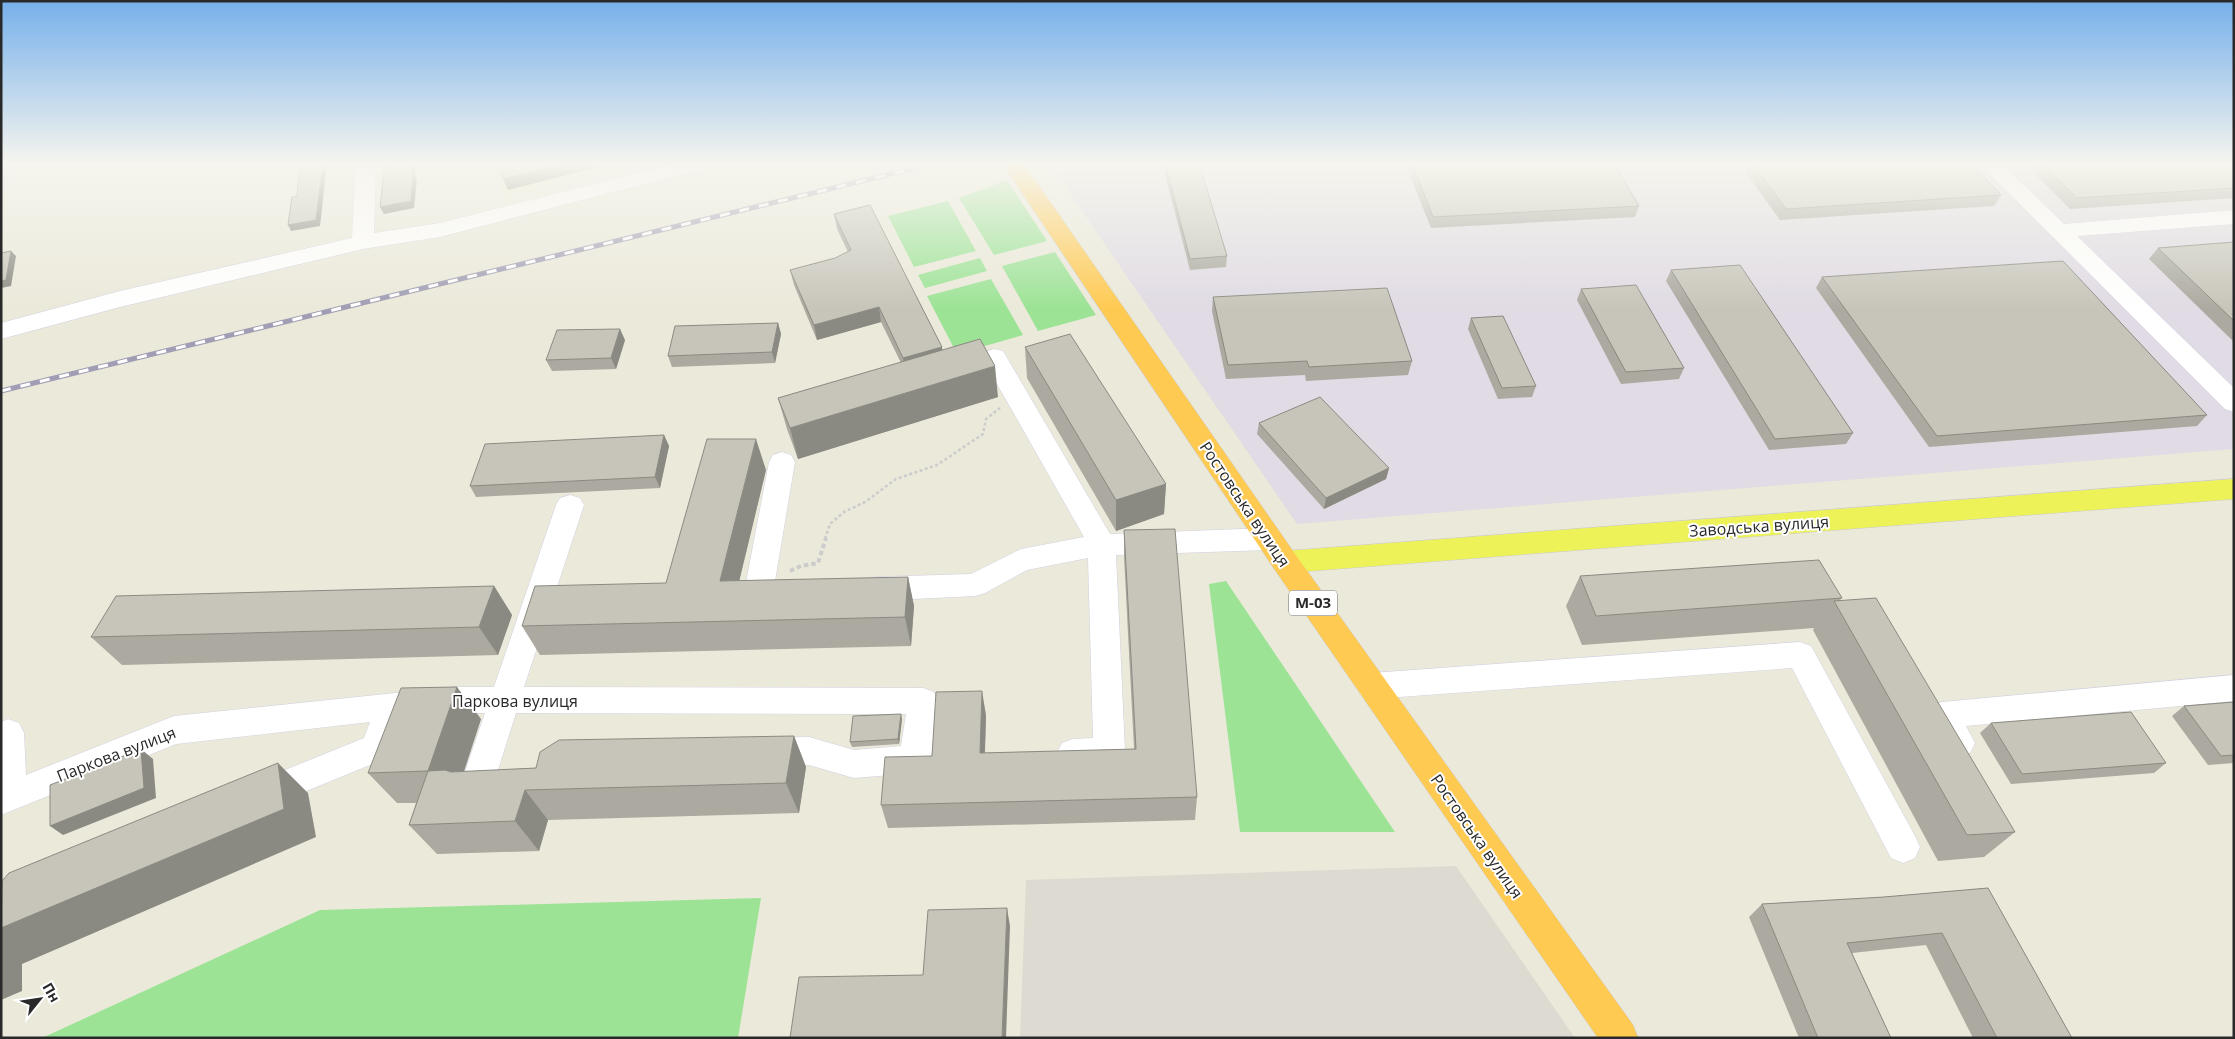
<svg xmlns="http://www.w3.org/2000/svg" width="2235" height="1039" font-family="'Open Sans',sans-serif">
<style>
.industrial{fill:#e0dbe4}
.education{fill:#eeebc9}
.green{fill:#9ce396}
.plaza{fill:#dcdad1}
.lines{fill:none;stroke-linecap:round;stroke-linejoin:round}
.minor-casing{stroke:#d1d0e2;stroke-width:1}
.major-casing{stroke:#ccc;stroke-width:1}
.highway-casing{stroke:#ccc;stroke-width:1}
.path-far1{stroke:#ccc;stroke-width:2.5;stroke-dasharray:3 2.5;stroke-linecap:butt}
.path{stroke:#ccc;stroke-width:4;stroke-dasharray:4.5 3;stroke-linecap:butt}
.minor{fill:#fff;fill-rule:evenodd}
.major{fill:#edf259;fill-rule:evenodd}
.highway{fill:#ffca52;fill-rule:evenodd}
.rail-casing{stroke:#a09db4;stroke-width:5}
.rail{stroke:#fff;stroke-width:3;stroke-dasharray:10;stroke-linecap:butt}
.wall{fill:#aba9a0}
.shaded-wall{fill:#8b8a82}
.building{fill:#c7c5ba;stroke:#8b8a82}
.labels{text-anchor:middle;stroke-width:4;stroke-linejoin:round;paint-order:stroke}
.shield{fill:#fff;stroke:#696969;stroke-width:1}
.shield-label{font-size:15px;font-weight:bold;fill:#292929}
.street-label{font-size:16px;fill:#292929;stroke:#fff}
</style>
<rect width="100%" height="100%" fill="#ebe9da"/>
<g class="industrial">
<path d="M1,163H36V165L22,164L1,191Z"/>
<path d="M1049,163H2234V449L1297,524Z"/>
</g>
<path class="education" d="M493,163H634L504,195L493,170Z"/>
<g class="green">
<path d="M1007,180L1047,241L994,255L959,198Z"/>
<path d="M948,201L976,251L914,267L888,216Z"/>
<path d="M1055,252L1096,315L1038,331L1002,266Z"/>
<path d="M980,258L987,271L925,288L918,275Z"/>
<path d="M991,279L1023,335L957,354L927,296Z"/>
<path d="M1226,581L1395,832H1240L1209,584Z"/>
<path d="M761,898L738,1038H42L320,910Z"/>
</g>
<path class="plaza" d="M1456,866L1575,1038H1020L1026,880Z"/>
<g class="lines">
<defs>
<g id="minor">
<path d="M356,163H376L374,233L440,223L678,163H713L710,167L440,237L363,249L120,307L1,339V323L120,291L352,238Z"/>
<path d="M1979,163H2001L2064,224L2234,210V224L2077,236L2234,388V412L2225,409Z"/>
<path d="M994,349L1003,351L1110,534L1269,528L1279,531L1283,539L1279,547L1269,550L1116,555L1125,751L1120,761C1102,767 1080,770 1062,763L1057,753L1062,743L1073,739L1093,738L1088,558L1027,570L985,593L975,596L874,601L864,597L860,589L864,581L874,577L971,574L1021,549L1084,537L988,368L955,378L946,375L943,369L946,363Z"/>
<path d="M782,452L791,455L795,462L775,581L783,580L793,584L797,592L793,600C778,605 763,606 748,601L744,593L769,462L773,455Z"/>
<path d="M570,495L580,498L584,505L524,687L923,688L934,692L938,701L931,759L926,769L915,773L854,778L809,765L761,766L750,762L745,752L750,742L761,738L809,737L854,750L901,746L906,714L516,713L498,770L510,774L515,784L510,794C495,800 480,802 465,796L460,786L485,713H453L403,719L387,758L260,810L248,805L244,795L248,785L364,738L370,722L176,744L1,815V722L8,719L19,723L24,733L26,775L174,716L453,687H494L556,505L560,498Z"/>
<path d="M1800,642L1811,646L1915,836L1920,847L1915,858L1903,863L1891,858L1792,668L1372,699L1361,695L1357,686L1361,677L1372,673Z"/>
<path d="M2234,675V701L1966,726L1975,743L1970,753L1959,757L1948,753L1926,715L1931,705L1942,702Z"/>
</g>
<path id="major" d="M2234,479V499L1285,573L1275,570L1271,562L1275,554L1285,551Z"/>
<path id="highway" d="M1002,163H1023L1295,554L1633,1025L1638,1038H1598L1275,570Z"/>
</defs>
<use href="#minor" class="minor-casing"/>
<use href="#major" class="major-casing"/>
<use href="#highway" class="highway-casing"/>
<path class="path-far1" d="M825,539L830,524L844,512L865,502L896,479L937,465L983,434L986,419L1000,408"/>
<path class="path" d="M790,571L801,566L818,563L826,538"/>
<use href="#minor" class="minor"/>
<use href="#major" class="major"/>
<use href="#highway" class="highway"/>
<defs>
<path id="rail" d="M1,391L936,163"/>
</defs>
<use href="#rail" class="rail-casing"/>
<use href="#rail" class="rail"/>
</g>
<g class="wall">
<path d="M1162,163H1199L1227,256L1226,267L1190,270Z"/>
<path d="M1405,163H1614L1639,206L1635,217L1431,228Z"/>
<path d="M1751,163H1971L2001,195L1994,206L1780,220L1746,173Z"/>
<path d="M2038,163H2234V198L2070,209L2032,171Z"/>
<path d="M834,214L942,347V350L998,397L798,459L787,429L778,398L901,363L881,322L817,340L794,285L790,270L835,258L848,252L837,229Z"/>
<path d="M2234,242V342L2149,259L2158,248Z"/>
<path d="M1671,270L1853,433L1846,444L1769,450L1666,281Z"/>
<path d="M1822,277L2207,415L2197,426L1929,447L1816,288Z"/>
<path d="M1581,289L1684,368L1679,379L1621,384L1577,300Z"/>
<path d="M1213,297L1412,361L1408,375L1306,381L1305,375L1226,379L1212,311Z"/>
<path d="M1471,318L1536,386L1532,397L1498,399L1468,329Z"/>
<path d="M778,323L781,334L775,363L672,367L668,356Z"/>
<path d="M625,340L616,369L552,371L546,360Z"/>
<path d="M1025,347L1166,484L1164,514L1116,531L1027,378Z"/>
<path d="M1259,423L1389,468L1386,479L1324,509L1257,434Z"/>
<path d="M664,435L669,446L660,488L476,497L470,486Z"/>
<path d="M766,470L739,581L908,577L914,606L911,646L540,655L522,626L666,583Z"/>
<path d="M1124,530L1197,797L1195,820L888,828L881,805L932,756L986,715L985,753L1134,749L1124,557Z"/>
<path d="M1580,576L1842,598L1840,600L2015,832L1984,857L1938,861L1813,630L1814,628L1582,645L1566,606Z"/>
<path d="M494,586L512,615L498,655L122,665L91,637Z"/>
<path d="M2234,702V763L2208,765L2172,716L2184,706Z"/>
<path d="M481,719L464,772L536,768L794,736L806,767L799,813L548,820L539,851L437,854L409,825L416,803H397L368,773Z"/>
<path d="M902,719L899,744L852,747L850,742Z"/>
<path d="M1991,723L2166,763L2154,773L2011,784L1980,733Z"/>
<path d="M1988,888L2072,1038H1973L1926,945L1852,953L1891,1038H1799L1749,917L1762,904L1884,897Z"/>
</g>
<g class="shaded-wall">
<path d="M323,163H327L320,226L291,231L288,225Z"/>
<path d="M412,163H416L415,176L417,179L414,208L384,214L380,207L411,173Z"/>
<path d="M566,163H614L508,190L503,179Z"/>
<path d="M11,251L16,256L11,286L1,288V281Z"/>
<path d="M879,307L881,322L817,340L814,325Z"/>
<path d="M778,323L781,334L775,363L772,352Z"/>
<path d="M620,329L625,340L616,369L611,358Z"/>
<path d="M942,347L944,362L905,373L903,358Z"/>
<path d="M995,366L998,397L798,459L790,428Z"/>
<path d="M664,435L669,446L660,488L655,477Z"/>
<path d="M756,439L766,470L732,611L720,581Z"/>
<path d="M1389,468L1386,479L1324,509L1326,498Z"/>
<path d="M1166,484L1164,514L1116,531V500Z"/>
<path d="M908,577L914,606L911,646L905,617Z"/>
<path d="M494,586L512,615L498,655L479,627Z"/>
<path d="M457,687L481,719L454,801L428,771Z"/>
<path d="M982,691L986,715L984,777L980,753Z"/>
<path d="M901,714L902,719L899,744L898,739Z"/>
<path d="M794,736L806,767L799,813L786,783Z"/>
<path d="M141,749L153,759L156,798L63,835L50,826Z"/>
<path d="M278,763L308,793L316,837L22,964V991L1,1000V928Z"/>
<path d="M525,790L548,820L539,851L515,821Z"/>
<path d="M1007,908L1010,926L1006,1038H1002Z"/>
</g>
<g class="building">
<path d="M300,163H323L316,220L288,225L292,197L297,196Z"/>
<path d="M385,163H412L411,173L413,172L411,201L380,207Z"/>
<path d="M498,163H566L503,179Z"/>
<path d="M1165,163H1199L1227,256L1190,259Z"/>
<path d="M1412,163H1614L1639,206L1433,217Z"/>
<path d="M1752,163H1971L2001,195L1786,209Z"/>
<path d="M2042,163H2234V188L2077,198Z"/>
<path d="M870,205L942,347L903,358L879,307L814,325L790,270L835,258L851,250L834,214Z"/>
<path d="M2234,242V321L2158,248Z"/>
<path d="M11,251L6,280L1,281V253Z"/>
<path d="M2063,261L2207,415L1937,436L1822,277Z"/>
<path d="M1740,265L1853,433L1775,439L1671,270Z"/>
<path d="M1636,285L1684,368L1626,372L1581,289Z"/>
<path d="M1387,288L1412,361L1309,367L1307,361L1228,365L1213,297Z"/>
<path d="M1503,316L1536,386L1502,388L1471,318Z"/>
<path d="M778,323L772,352L668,356L675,326Z"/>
<path d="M620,329L611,358L546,360L557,330Z"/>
<path d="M1070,334L1166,484L1116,500L1025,347Z"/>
<path d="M980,339L995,366L790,428L778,398Z"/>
<path d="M1320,397L1389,468L1326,498L1259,423Z"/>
<path d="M664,435L655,477L470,486L485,444Z"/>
<path d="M707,439H756L720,581L908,577L905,617L522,626L535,586L666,583Z"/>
<path d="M1175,529L1197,797L881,805L885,757L932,756L936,692L982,691L980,753L1136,749L1124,530Z"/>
<path d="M1819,560L1842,598L1596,616L1580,576Z"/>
<path d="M494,586L479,627L91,637L116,596Z"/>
<path d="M1876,598L2015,832L1967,835L1834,601Z"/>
<path d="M457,687L428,771L445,770L451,772L536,768L540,752L559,740L794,736L786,783L525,790L515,821L409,825L428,771L368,773L401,688Z"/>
<path d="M2234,702V755L2221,756L2184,706Z"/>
<path d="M2131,712L2166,763L2022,774L1991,723Z"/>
<path d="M901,714L898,739L850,742L853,716Z"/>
<path d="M141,749L144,788L50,826V785Z"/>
<path d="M278,763L284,809L1,928L2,881L9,873Z"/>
<path d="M1988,888L2072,1038H1997L1942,933L1847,943L1891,1038H1818L1762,904L1884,897Z"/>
<path d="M1007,908L1002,1038H790L799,977L923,975L928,910Z"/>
</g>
<linearGradient id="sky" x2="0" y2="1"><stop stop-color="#76b0eb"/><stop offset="0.53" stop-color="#f6f5ee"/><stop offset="1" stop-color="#f6f5ee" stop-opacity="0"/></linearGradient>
<rect width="2235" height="309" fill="url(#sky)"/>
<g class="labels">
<rect class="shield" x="1289" y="590.5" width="48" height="25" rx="4"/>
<g class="shield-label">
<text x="1313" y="608">М-03</text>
</g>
<g class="street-label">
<text transform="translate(1245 504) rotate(56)" y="6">Ростовська вулиця</text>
<text transform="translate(1759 526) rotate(-4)" y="6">Заводська вулиця</text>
<text x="515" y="707">Паркова вулиця</text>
<text transform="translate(116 754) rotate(-21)" y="6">Паркова вулиця</text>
<text transform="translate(1477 836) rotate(55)" y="6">Ростовська вулиця</text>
</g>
</g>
<rect width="2235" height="1039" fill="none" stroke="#292929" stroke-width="5"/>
<g transform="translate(40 999) rotate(60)" stroke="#ffffff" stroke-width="4" paint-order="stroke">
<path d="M0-4L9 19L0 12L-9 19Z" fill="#292929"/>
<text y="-8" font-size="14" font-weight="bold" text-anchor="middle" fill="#292929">Пн</text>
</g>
</svg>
